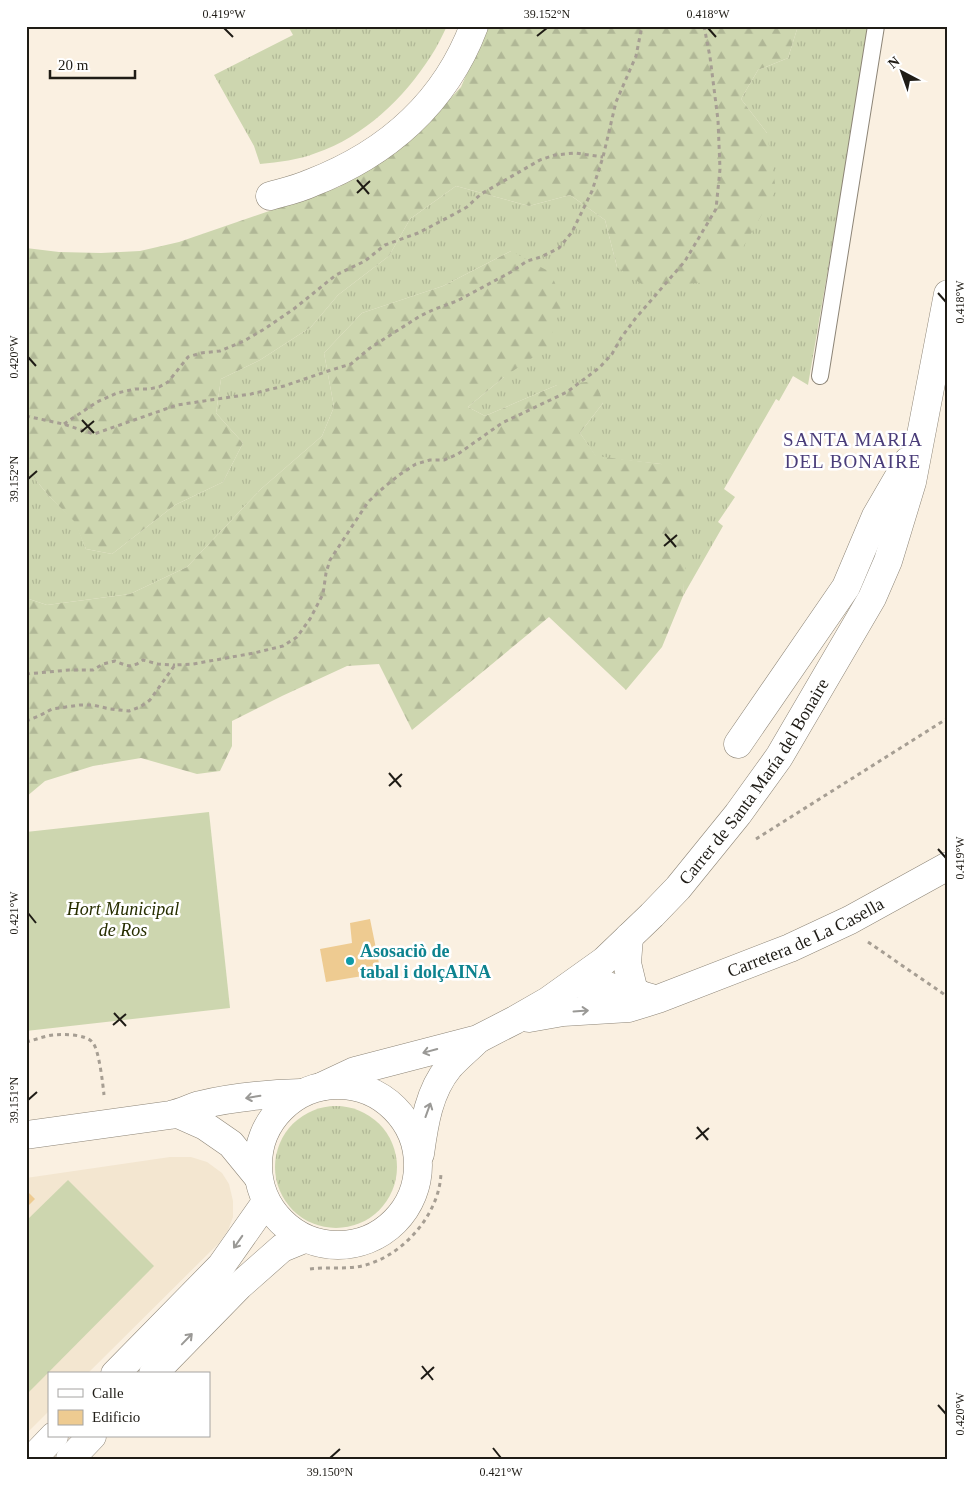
<svg xmlns="http://www.w3.org/2000/svg" width="974" height="1485" font-family="'Times New Roman',serif">
<style>
.built{fill:#f3e6d0}
.grass{fill:url(#grass-tufts)}
.forest{fill:url(#forest-firs)}
.garden{fill:#cdd6af}
.building{fill:#eecb91}
.lines{fill:none;stroke-linecap:round;stroke-linejoin:round}
.service-casing{stroke:#8d8577;stroke-width:18}
.minor-casing{stroke:#8d8577;stroke-width:29}
.path{stroke:#a69e93;stroke-width:3;stroke-dasharray:4 4;stroke-linecap:butt}
.service{stroke:#fff;stroke-width:16}
.minor{stroke:#fff;stroke-width:28}
.oneway{stroke:#9a9996}
.ticks{fill:none;stroke:#1f1c16;stroke-width:2}
.culture-dot{fill:#0f9aa8;stroke:#fff;stroke-width:2}
.labels{text-anchor:middle;stroke-width:5;stroke-linejoin:round;paint-order:stroke}
.street-label{font-size:18px;fill:#1f1c16;stroke:#fff}
.park-label{font-size:18px;font-style:italic;fill:#272e00;stroke:#fff}
.culture-label{font-size:18px;font-weight:bold;fill:#0d838f;stroke:#fff;text-anchor:start}
.neighbourhood-label{font-size:19px;letter-spacing:1px;fill:#493c79;stroke:#fff}
.neatline{fill:none;stroke:#1f1c16;stroke-width:2}
.ticks-label{font-size:12px;text-anchor:middle;fill:#1f1c16}
</style>
<defs>
<pattern id="grass-tufts" width="24" height="20" patternUnits="userSpaceOnUse" patternTransform="scale(1.25)"><rect width="24" height="20" fill="#cdd6af"/><path d="M3 7l-1-3M5 7V3M7 7l1-3M15 17l-1-3M17 17v-4M19 17l1-3" fill="none" stroke="#b0b796"/></pattern>
<pattern id="forest-firs" width="22" height="20" patternUnits="userSpaceOnUse" patternTransform="scale(1.25)"><rect width="22" height="20" fill="#cdd6af"/><path d="M5 1l3.5 6h-7zM16 11l3.5 6h-7z" fill="#b0b796"/></pattern>
</defs>
<rect width="100%" height="100%" fill="#faf0e1"/>
<path class="built" d="M170,1157H191L207,1162L222,1173L229,1184L233,1201V1217L228,1230L219,1243L87,1374H49V1411L26,1434V1178Z"/>
<g class="grass">
<path d="M288,26H447C442,36 437,47 431,56C404,98 364,137 316,153C298,160 279,162 260,164L254,146L214,75L293,35Z"/>
<path d="M798,26H870L808,385L793,376L779,401L776,399L724,489L735,497L718,522L723,526L683,596L684,573L661,464L596,457L580,433L603,403L557,385L485,416L468,407L504,377L511,251L443,286L362,313L324,353L334,407L322,436L261,489L187,567L130,594L47,605L26,598V468L48,495L75,521L86,549L112,554L175,505L223,482L243,443L216,413L221,379L260,360L311,327L338,295L389,256L410,219L456,186L529,206L570,195L605,220L617,267L767,133L741,99L758,70L788,58Z"/>
<circle cx="336" cy="1167" r="61"/>
</g>
<g class="forest">
<path d="M487,26H798L788,58L758,70L741,99L767,133L776,190L742,249L708,282L647,288L617,267L605,220L570,195L529,206L456,186L410,219L389,256L338,295L311,327L260,360L221,379L216,413L243,443L223,482L175,505L112,554L86,549L74,521L48,495L26,468V248L59,252L101,253L140,251L179,242L339,187L415,136L461,87Z"/>
<path d="M511,251L550,272L563,301L547,348L504,377L468,407L485,416L557,385L596,381L603,403L580,433L596,456L661,464L689,482L688,531L683,596L662,647L626,690L549,617L412,730L379,664L347,666L282,696L232,721V746L220,771L197,774L141,758L93,766L45,781L26,797V598L47,605L130,594L187,567L261,489L322,436L334,407L324,353L362,313L443,286Z"/>
</g>
<g class="garden">
<path d="M209,812L230,1008L26,1031V832Z"/>
<path d="M68,1180L154,1266L26,1395V1221Z"/>
</g>
<g class="building">
<path d="M370,919L381,973L326,982L320,949L352,943L350,923Z"/>
<path d="M26,1190L35,1199L26,1208Z"/>
</g>
<g class="lines">
<defs>
<path id="service" d="M820,376L876,26"/>
<g id="minor">
<path d="M270,196C284,192 298,189 311,183C386,154 445,103 474,26"/>
<path d="M738,744L846,587L876,516L908,461"/>
<path d="M629,937L627,963L634,992"/>
<path d="M575,983L602,984L624,992H634L644,996L651,998"/>
<path id="s1" d="M529,1018L563,1012L629,1008L658,999L790,948L850,920L948,866"/>
<circle cx="338" cy="1165" r="80"/>
<path id="s2" d="M323,1086L355,1071L478,1039L515,1020L548,1001L604,961L652,915L678,888L738,814L779,757L872,598L888,561L912,482L948,294"/>
<path d="M178,1114L205,1126L231,1144L258,1177"/>
<path d="M26,1135L170,1115C181,1113 190,1108 200,1105C233,1097 267,1094 301,1093"/>
<path d="M420,1154C424,1124 429,1091 449,1067C458,1057 468,1049 477,1040"/>
<path d="M115,1374L221,1266L266,1202"/>
<path d="M153,1374L239,1286L282,1248L304,1239"/>
<path d="M32,1459L54,1436"/>
<path d="M70,1459L92,1436"/>
</g>
</defs>
<use href="#service" class="service-casing"/>
<use href="#minor" class="minor-casing"/>
<g class="path">
<path d="M26,416L63,424L94,434L177,405L251,394L284,386L328,371L351,364L370,348L420,316L435,309L457,301L511,272L527,261L541,257L559,248L572,232L592,191L603,157L616,102L636,56L642,26"/>
<path d="M64,424L97,402L117,393L135,389H149L159,387L168,382L188,357L201,353L220,351L244,341L266,328L295,308L336,275L365,261L385,245L418,233L447,218L467,207L481,194L540,160L555,155L575,153L603,157"/>
<path d="M26,674L69,670H93L103,664L115,661L125,665L130,666L137,664L143,660L158,664L175,665"/>
<path d="M26,721L39,716L52,709L80,705H93L110,709L129,711L140,707L150,700L175,665L193,664L254,653L283,646L297,637L310,619L323,594L326,573L330,560L368,502L382,489L399,475L416,464L430,460H444L458,454L502,423L567,392L599,368L612,354L621,338L635,319L685,261L716,209L720,169L718,120L710,57L704,26"/>
<path d="M756,839L948,718"/>
<path d="M868,942L948,997"/>
<path d="M26,1042C35,1040 44,1036 53,1035C63,1034 87,1034 93,1043C99,1050 103,1085 104,1095"/>
<path d="M310,1269C325,1267 341,1269 356,1267C399,1261 441,1215 441,1171"/>
</g>
<use href="#service" class="service"/>
<use href="#minor" class="minor"/>
</g>
<defs><path id="oneway-shaft" d="M-6 0H5M1.5-3L5.5 0L1.5 3" fill="none" stroke-width="1.6" stroke-linecap="round" stroke-linejoin="round" transform="scale(1.25)"/></defs>
<g class="oneway">
<use href="#oneway-shaft" transform="translate(581 1011) rotate(-4)"/>
<use href="#oneway-shaft" transform="translate(430 1051) rotate(165)"/>
<use href="#oneway-shaft" transform="translate(253 1097) rotate(171)"/>
<use href="#oneway-shaft" transform="translate(428 1110) rotate(-70)"/>
<use href="#oneway-shaft" transform="translate(238 1242) rotate(125)"/>
<use href="#oneway-shaft" transform="translate(187 1339) rotate(-46)"/>
</g>
<path class="ticks" d="M224,28L233,37M708,28L716,37M537,36L547,28M357,180L369,194M357,193L370,181M938,293L946,302M28,357L36,366M82,420L94,433M81,432L94,421M28,479L37,471M665,534L676,547M664,546L677,535M389,773L401,787M389,786L402,774M938,849L946,858M28,913L36,923M114,1013L126,1026M113,1025L126,1014M28,1100L37,1092M697,1127L708,1140M696,1139L709,1128M422,1366L433,1380M421,1379L434,1367M938,1405L946,1414M493,1448L501,1458M330,1458L340,1449"/>
<circle class="culture-dot" cx="350" cy="961" r="5"/>
<g class="labels">
<g class="street-label">
<text dy="6" stroke="none"><textPath href="#s2" startOffset="546">Carrer de Santa María del Bonaire</textPath></text>
<text dy="6" stroke="none"><textPath href="#s1" startOffset="291">Carretera de La Casella</textPath></text>
</g>
<g class="park-label">
<text x="123" y="915">Hort Municipal<tspan x="123" dy="21">de Ros</tspan></text>
</g>
<g class="culture-label">
<text x="360" y="957">Asosaciò de<tspan x="360" dy="21">tabal i dolçAINA</tspan></text>
</g>
<g class="neighbourhood-label">
<text x="853" y="446">SANTA MARIA<tspan x="853" dy="22">DEL BONAIRE</tspan></text>
</g>
</g>
<rect width="974" height="1485" fill="none" stroke="#ffffff" stroke-width="55"/>
<rect x="48" y="1372" width="162" height="65" fill="#ffffff" stroke="#a5a4a2"/>
<rect x="58" y="1389" width="25" height="8" fill="#ffffff" stroke="#a5a4a2"/>
<text x="92" y="1398" font-size="15" fill="#1f1c16">Calle</text>
<rect x="58" y="1410" width="25" height="15" fill="#eecb91" stroke="#a5a4a2"/>
<text x="92" y="1422" font-size="15" fill="#1f1c16">Edificio</text>
<g transform="translate(902 72) rotate(319)" stroke="#ffffff" stroke-width="4" paint-order="stroke">
<path d="M0-4L9 19L0 12L-9 19Z" fill="#1f1c16"/>
<text y="-8" font-size="14" font-weight="bold" text-anchor="middle" fill="#1f1c16">N</text>
</g>
<path d="M50 70v8h85v-8" fill="none" stroke="#1f1c16" stroke-width="2.5"/>
<text x="58" y="70" font-size="15" fill="#1f1c16" stroke="#ffffff" stroke-width="4" paint-order="stroke">20 m</text>
<rect x="28" y="28" width="918" height="1430" class="neatline"/>
<g class="ticks-label">
<text x="224" y="18">0.419°W</text>
<text x="547" y="18">39.152°N</text>
<text x="708" y="18">0.418°W</text>
<text transform="translate(960 302) rotate(-90)" y="4">0.418°W</text>
<text transform="translate(14 357) rotate(-90)" y="4">0.420°W</text>
<text transform="translate(14 479) rotate(-90)" y="4">39.152°N</text>
<text transform="translate(960 858) rotate(-90)" y="4">0.419°W</text>
<text transform="translate(14 913) rotate(-90)" y="4">0.421°W</text>
<text transform="translate(14 1100) rotate(-90)" y="4">39.151°N</text>
<text transform="translate(960 1414) rotate(-90)" y="4">0.420°W</text>
<text x="330" y="1476">39.150°N</text>
<text x="501" y="1476">0.421°W</text>
</g>
</svg>
